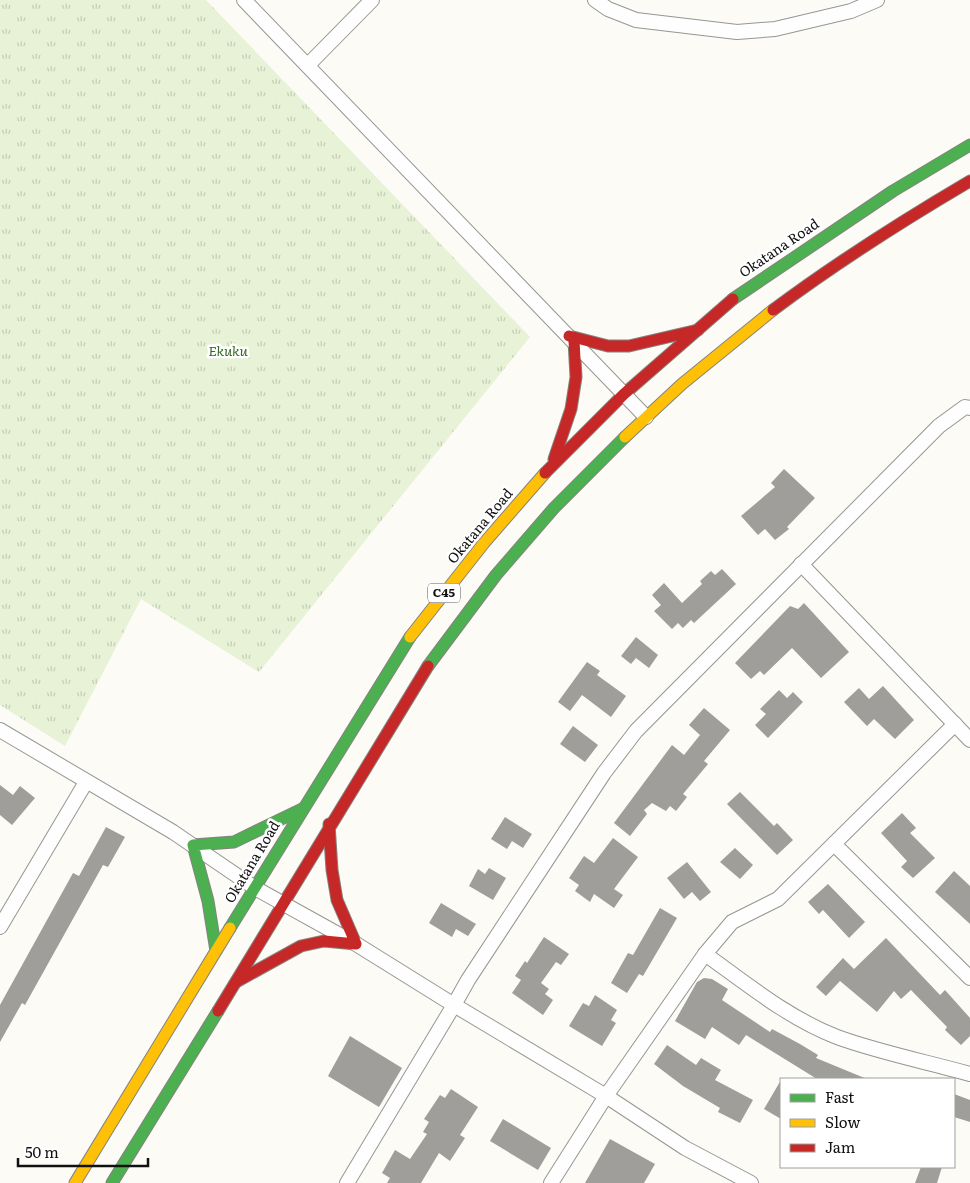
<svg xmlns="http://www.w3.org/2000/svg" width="970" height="1183" font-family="Literata,serif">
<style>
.park{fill:url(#park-tufts)}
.building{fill:#a09e9b}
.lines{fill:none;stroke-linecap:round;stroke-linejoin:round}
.street-casing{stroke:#969694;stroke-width:16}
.fast-casing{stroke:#848381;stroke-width:13}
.slow-casing{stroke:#848381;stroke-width:13}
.jam-casing{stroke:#848381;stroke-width:13}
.street{stroke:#fffefe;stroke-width:14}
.fast{stroke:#4caf50;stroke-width:11}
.slow{stroke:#ffc107;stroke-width:11}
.jam{stroke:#c62828;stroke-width:11}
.labels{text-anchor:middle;stroke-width:5;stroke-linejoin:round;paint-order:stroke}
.shield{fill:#fff;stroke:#585858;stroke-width:1}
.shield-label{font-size:12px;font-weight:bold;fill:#101010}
.street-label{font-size:14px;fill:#101010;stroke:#fff}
.park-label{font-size:14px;font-style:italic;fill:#336a1e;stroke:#fff}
</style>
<defs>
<pattern id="park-tufts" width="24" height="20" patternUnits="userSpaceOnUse" patternTransform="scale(1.25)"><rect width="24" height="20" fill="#e8f2d6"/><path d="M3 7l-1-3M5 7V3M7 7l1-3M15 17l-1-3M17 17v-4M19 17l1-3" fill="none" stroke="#c6ceb7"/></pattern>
</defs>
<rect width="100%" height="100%" fill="#fcfbf6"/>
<path class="park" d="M0,0H206L530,337L259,672L141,599L65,746L0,705Z"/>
<g class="building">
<path d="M784,469L815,498L787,527L789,529L775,540L765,529L758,535L741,516L775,487L771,483Z"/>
<path d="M722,569L736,584L694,623L691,620L683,628L678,623L672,629L654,611L661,605L652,595L664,583L682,603L702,584L700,581L711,571L715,575Z"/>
<path d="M804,603L849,652L821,678L792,648L764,675L760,671L751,679L735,663L790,606L798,609Z"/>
<path d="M636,637L658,655L649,668L636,658L631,664L621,656Z"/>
<path d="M587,662L600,671L597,675L626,696L611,717L582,695L570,711L558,702Z"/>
<path d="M883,686L914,720L895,739L874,719L867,726L844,702L859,688L869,699Z"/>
<path d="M779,690L787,698L793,692L803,702L768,738L755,725L766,714L760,709Z"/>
<path d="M704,708L730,730L704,761L708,764L683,794L687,797L676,811L670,806L666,811L652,803L644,810L647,814L630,836L614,823L672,745L684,755L700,735L689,725Z"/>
<path d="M573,726L598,745L585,762L560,744Z"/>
<path d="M0,785L13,795L20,786L35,798L12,825L0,815Z"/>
<path d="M740,792L774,826L777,823L793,840L777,855L727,804Z"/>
<path d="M902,813L916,828L910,833L935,858L913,878L901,867L907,861L881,833Z"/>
<path d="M505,817L532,834L523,848L512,841L507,849L491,839Z"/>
<path d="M106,827L125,837L108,867L103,865L25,1005L22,1003L0,1042V1005L73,873L79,876Z"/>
<path d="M613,838L638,857L614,889L623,895L614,908L594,894L590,902L575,891L579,885L569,878L584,856L594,863Z"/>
<path d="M735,848L753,865L740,879L720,862Z"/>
<path d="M687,862L711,892L700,901L692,892L684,899L667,878Z"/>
<path d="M489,868L506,878L493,900L469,886L478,869L485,874Z"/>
<path d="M954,871L970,886V924L935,892Z"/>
<path d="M828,884L865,922L849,938L823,910L819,914L808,902Z"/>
<path d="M441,903L476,924L468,936L456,929L452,937L429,923Z"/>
<path d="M660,908L677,918L643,976L639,974L627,993L611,983L628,953L633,955Z"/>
<path d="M544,937L569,954L561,965L556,962L541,983L549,989L545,994L553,1000L543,1015L512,993L521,980L515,976L525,961L527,963Z"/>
<path d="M886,938L940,995L945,990L970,1018V1036L961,1045L945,1030L947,1027L911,990L901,999L894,991L877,1012L840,981L826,996L816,987L843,958L854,969Z"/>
<path d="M704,978L712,979L728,989L722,1000L770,1032L772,1029L800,1044L818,1055L816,1058L867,1079H817L746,1035L739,1045L712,1027L705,1039L675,1021L697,982Z"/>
<path d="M595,995L617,1010L611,1020L616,1023L602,1046L569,1026L583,1003L589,1006Z"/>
<path d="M350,1036L402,1068L379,1107L328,1076Z"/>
<path d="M667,1045L696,1065L701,1058L721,1070L715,1080L753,1100L740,1123L718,1112L720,1108L683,1086L654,1064Z"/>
<path d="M781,1080V1119L764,1109Z"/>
<path d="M451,1089L478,1107L460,1135L465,1138L450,1161L439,1153L421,1183H387L390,1178L382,1173L395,1150L410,1159L427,1134L423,1132L429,1122L424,1119L440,1095L445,1098Z"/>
<path d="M954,1094L970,1100V1122L954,1117Z"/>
<path d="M503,1119L551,1148L538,1170L490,1141Z"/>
<path d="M610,1139L655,1164L644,1183H585Z"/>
<path d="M921,1167H942L937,1183H915Z"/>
</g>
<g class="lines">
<defs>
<g id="street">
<path d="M244,0L646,417"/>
<path d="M595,0L608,9L636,20L737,32L775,29L851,11L877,0"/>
<path d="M309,64L372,0"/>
<path d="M801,564L970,740"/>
<path d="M0,730L173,832L255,888L356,944L454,1005L347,1183"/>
<path d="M834,844L970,978"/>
<path d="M0,927L86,782"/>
<path d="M705,954C747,984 788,1018 837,1037C878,1052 927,1062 970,1074"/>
<path d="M551,1183L606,1096L705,954L732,922L778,899L955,724"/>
<path d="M751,1183L685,1148L606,1096L454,1005L468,980L604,773L636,731L939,426L965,407L970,408"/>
</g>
<g id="fast">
<path d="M733,299L893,191L970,145"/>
<path d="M428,666L496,575L554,508L625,437"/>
<path d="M230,928L410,637"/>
<path d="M216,951L208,901L193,845L234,842L302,809"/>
<path d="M112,1183L218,1011"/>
</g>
<g id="slow">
<path d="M625,437L682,384L773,310"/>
<path d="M410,637L484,543L545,473"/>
<path d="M75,1183L230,928"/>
</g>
<g id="jam">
<path d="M773,310C836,263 902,221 970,181"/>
<path d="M569,336L608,346H629L698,330"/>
<path d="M554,459L571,409L576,377L574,341"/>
<path d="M545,473L624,394L733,299"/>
<path d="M236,982L301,946L324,941L356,944L337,900L332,870L329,824"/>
<path d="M218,1011L428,666"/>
</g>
</defs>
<use href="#street" class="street-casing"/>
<use href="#fast" class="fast-casing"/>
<use href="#slow" class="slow-casing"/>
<use href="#jam" class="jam-casing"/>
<use href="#street" class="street"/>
<use href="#fast" class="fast"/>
<use href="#slow" class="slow"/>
<use href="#jam" class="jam"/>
</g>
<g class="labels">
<rect class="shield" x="428" y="583.5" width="32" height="19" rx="4"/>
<g class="shield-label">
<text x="444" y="597">C45</text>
</g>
<g class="street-label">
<text transform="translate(779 248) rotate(-34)" y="5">Okatana Road</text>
<text transform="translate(480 526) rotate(-50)" y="5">Okatana Road</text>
<text transform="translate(252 862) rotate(-59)" y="5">Okatana Road</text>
</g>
<g class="park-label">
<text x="228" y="356">Ekuku</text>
</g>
</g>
<rect x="780" y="1078" width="175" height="90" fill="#ffffff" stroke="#9f9f9f"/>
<rect x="790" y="1094" width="25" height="8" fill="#4caf50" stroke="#9f9f9f"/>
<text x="825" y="1103" font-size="15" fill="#101010">Fast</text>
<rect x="790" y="1119" width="25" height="8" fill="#ffc107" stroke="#9f9f9f"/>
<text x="825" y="1128" font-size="15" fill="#101010">Slow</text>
<rect x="790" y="1144" width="25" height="8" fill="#c62828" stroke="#9f9f9f"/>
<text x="825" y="1153" font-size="15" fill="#101010">Jam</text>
<path d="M18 1158v8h130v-8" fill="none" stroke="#101010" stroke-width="2.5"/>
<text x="25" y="1158" font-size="15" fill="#101010" stroke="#ffffff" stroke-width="4" paint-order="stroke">50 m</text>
</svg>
